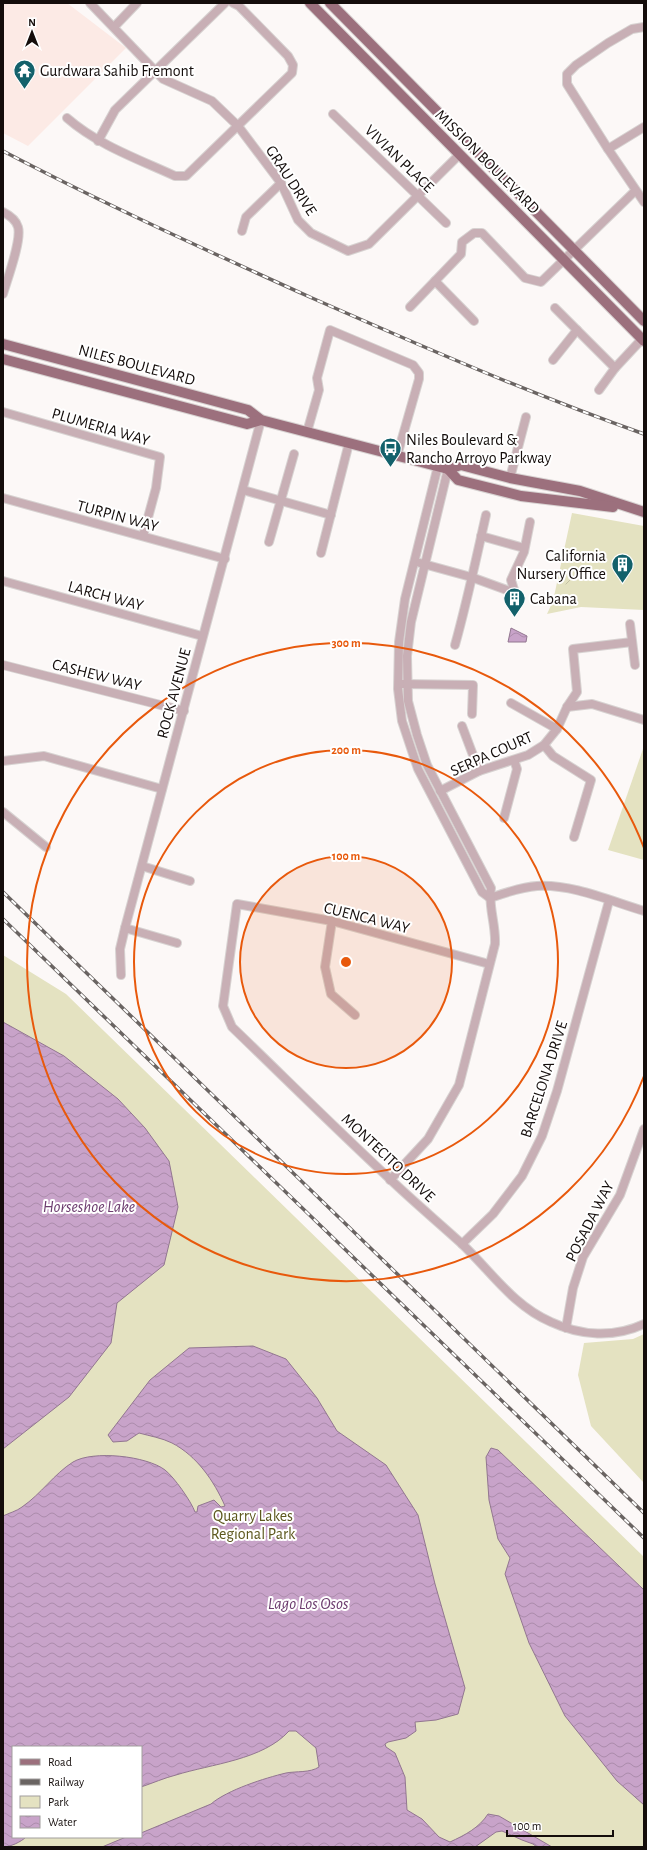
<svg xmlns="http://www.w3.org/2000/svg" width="647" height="1850" font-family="'Alegreya Sans',sans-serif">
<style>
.built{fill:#fceae5}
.park{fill:#e4e2c1;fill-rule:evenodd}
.garden{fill:url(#garden-furrows)}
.water{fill:url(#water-waves);stroke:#927690}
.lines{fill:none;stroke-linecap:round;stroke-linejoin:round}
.minor-casing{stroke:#d7d2d1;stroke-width:10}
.major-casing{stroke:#d7d2d1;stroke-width:12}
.minor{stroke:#c8afb5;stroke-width:8}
.major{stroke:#9c707d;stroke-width:10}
.rail-casing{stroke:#6a6462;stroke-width:3.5}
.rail{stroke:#fff;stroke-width:2;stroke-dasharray:6;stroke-linecap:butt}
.ring{fill:none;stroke:#e8590c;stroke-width:2}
.labels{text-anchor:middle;stroke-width:4;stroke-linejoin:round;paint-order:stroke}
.poi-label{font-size:16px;fill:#140d0b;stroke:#fff;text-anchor:start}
.street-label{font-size:16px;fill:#140d0b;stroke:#fff}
.park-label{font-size:16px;fill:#5d581e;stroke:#fff}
.water-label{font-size:17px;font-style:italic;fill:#6d3d6f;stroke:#fff}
.centre{fill:#e8590c;stroke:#fff;stroke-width:2}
.ring-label{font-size:12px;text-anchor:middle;font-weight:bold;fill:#e8590c;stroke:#fff;stroke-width:4;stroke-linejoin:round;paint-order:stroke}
</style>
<defs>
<pattern id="garden-furrows" width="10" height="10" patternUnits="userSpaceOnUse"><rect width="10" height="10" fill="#e4e2c1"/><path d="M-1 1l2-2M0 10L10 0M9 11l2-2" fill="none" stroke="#c3c1a4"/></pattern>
<pattern id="water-waves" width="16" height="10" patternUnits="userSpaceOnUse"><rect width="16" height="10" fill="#c8a3c9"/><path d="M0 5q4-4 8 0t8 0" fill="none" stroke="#ab8bab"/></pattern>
</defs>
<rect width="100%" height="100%" fill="#fcf8f7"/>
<path class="built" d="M3,3H67L126,48L28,146L3,133Z"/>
<g class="park">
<path d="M572,513L644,526V610L581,607L547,614L553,601Z"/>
<path d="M644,746V860L608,850Z"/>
<path d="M3,955L66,994L644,1557V1847H3ZM13,1747H141V1837H13Z"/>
<path d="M644,1334V1483L591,1426L578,1375L584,1343L633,1339Z"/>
</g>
<path class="garden" d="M573,567L582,576L569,587L561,581L571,572L569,570Z"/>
<g class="water">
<path d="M511,628L527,636L526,642H508Z"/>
<path d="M3,1022L64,1056L118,1099L145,1128L169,1161L178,1207L164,1265L117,1303L111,1343L69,1397L3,1449Z"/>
<path d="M253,1346L286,1359L317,1398L337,1431L386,1465L418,1515L435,1584L465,1688L458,1714L436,1720L415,1722L416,1731L406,1738L388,1742L385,1744L386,1747L395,1753L405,1777L407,1810L422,1819L439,1837L450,1842C465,1835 479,1828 488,1814L499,1816L552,1847H537L533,1844L522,1840L502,1831L496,1832L475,1847H102L126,1837H141V1833L211,1804C227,1790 265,1778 286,1773C296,1771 310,1773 319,1767L316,1748L296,1731H289C263,1760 211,1764 176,1775C164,1778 153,1783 141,1787V1747H13V1837H26C21,1842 10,1847 3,1847V1516C9,1513 17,1511 22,1507C41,1494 54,1474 73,1462C93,1450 147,1456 165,1470C174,1477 191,1501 195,1512H197L198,1506L214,1500L221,1507L225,1506C214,1481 197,1456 172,1443C162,1438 150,1436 139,1433L127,1441L113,1442L108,1435L150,1380L189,1348Z"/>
<path d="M491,1448L498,1450L644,1590V1805L617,1781L565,1716L529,1643L505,1574L510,1558L498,1539L489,1500L486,1457Z"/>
</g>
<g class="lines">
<defs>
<g id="minor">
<path d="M90,3L163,79L212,101L238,126L281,183L298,220L311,233L348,251L369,244L460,154"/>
<path d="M114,27L137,3"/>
<path d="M644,27L632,29L608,43L576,65L567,74V84L608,149L644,202"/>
<path d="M333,114L446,223"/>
<path d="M67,118C98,145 138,159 175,176H186L292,73L293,65L288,56L239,6L233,3"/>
<path d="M98,141L115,110L225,3"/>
<path d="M608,149L644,127"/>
<path d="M3,212C9,215 16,220 18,227C22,240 7,280 3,294"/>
<path d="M242,231L246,217L281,183"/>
<path d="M435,281L474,321"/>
<path d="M410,307L461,254L462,242L474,233H482L525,278L541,282L635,191"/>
<path d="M555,308L615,368"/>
<path d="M553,360L577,330"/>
<path d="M599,390L615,368L642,339"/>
<path d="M3,412L160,457L156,488L143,536"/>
<path d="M307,432L319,390L317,378L330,330L413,365L419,373V379L397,456"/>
<path d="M438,466L405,599L399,642L398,689L402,721L418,769L482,892L490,898"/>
<path d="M510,478L526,417"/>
<path d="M243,490L331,515"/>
<path d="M3,498L225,559"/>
<path d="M481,536L524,548"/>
<path d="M269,542L294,454"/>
<path d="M321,553L349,443"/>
<path d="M420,563L471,577L515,593"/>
<path d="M3,581L202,636"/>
<path d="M515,593L511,580L524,552L530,522"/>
<path d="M630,624L635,665"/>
<path d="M455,645C467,602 476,559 486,515"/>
<path d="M3,665L184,711"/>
<path d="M402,684L473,685L472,714"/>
<path d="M511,703L557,729"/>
<path d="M567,707L592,704L644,720"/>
<path d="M462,726L479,771"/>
<path d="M544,745L553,756L591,780L574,837"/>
<path d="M3,761L44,756L162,789"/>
<path d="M440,791L479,771L528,755L544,745L557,729L567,707L577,692L573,649L632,642"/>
<path d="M3,812L46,847"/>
<path d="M504,818L517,769L514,760"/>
<path d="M142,866L190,881"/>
<path d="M490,898C505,893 521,887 537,886C573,884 610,901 644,911"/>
<path d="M332,921L325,967L331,994L355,1015"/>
<path d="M125,928L177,943"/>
<path d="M489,964L332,921L237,904L223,1006L232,1027C285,1078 337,1130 391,1180C414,1202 438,1222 461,1243C490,1270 513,1306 551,1322C581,1336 614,1338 644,1324"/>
<path d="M121,975L120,949L125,928L261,420"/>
<path d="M390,1180L428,1139L459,1085L495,944C496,924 488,907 491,888L427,765L417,735L408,701L407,656L411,622L448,469"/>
<path d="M462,1244L493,1214L522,1176L542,1136L557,1091L609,901"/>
<path d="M566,1328L573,1288L583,1257L620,1195L644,1129"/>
</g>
<g id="major">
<path d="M310,3L644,341"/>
<path d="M330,3L644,321"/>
<path d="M3,344L248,410L261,420L448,469L461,465L510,478L580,491L644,512"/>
<path d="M3,359L247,424L261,420"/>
<path d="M448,469L458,480L521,496L613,507"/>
</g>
</defs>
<use href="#minor" class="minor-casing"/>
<use href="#major" class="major-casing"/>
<use href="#minor" class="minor"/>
<use href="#major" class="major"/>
<defs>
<g id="rail">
<path d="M3,151C104,204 208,251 312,298C421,346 531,394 644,434"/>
<path d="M3,892L644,1513"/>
<path d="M3,919L644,1538"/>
</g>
</defs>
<use href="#rail" class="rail-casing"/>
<use href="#rail" class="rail"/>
</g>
<circle cx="346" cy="962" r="106" fill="#e8590c" fill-opacity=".12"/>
<g class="ring">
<circle cx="346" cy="962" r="106"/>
<circle cx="346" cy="962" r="212"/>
<path d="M644 1076A319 319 0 1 1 644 848"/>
</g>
<defs>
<symbol id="temple-pin" viewBox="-11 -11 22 30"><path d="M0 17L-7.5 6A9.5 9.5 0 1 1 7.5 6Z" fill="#13616b" stroke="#fff"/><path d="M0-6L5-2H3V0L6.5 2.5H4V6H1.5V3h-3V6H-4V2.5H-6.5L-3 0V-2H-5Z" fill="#fff"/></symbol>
<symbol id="bus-pin" viewBox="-11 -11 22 30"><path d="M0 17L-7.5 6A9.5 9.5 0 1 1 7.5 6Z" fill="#13616b" stroke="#fff"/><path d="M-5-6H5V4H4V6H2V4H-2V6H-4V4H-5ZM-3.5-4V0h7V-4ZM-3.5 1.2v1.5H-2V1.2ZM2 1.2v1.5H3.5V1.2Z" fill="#fff"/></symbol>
<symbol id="building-pin" viewBox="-11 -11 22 30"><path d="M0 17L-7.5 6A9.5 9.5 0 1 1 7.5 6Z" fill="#13616b" stroke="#fff"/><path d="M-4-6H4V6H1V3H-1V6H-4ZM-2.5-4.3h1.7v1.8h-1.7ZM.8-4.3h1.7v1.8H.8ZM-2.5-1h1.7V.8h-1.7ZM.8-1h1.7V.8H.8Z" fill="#fff"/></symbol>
</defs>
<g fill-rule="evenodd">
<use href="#temple-pin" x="12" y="58" width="25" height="34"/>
<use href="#bus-pin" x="378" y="436" width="25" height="34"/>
<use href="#building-pin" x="610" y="552" width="25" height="34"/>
<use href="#building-pin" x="502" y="586" width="25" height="34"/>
</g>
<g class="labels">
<g class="poi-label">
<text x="40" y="76">Gurdwara Sahib Fremont</text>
<text x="406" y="445">Niles Boulevard &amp;<tspan x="406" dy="18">Rancho Arroyo Parkway</tspan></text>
<text x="606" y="561" text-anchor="end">California<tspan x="606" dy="18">Nursery Office</tspan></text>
<text x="530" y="604">Cabana</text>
</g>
<g class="street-label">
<text transform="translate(400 158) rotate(44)" y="6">VIVIAN PLACE</text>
<text transform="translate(488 161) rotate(45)" y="6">MISSION BOULEVARD</text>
<text transform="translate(292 180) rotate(57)" y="6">GRAU DRIVE</text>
<text transform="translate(137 364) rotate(15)" y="6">NILES BOULEVARD</text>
<text transform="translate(101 426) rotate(16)" y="6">PLUMERIA WAY</text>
<text transform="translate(118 515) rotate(15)" y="6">TURPIN WAY</text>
<text transform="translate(106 595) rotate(15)" y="6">LARCH WAY</text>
<text transform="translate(97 674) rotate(14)" y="6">CASHEW WAY</text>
<text transform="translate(173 693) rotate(-75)" y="6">ROCK AVENUE</text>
<text transform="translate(491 753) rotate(-24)" y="6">SERPA COURT</text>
<text transform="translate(367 917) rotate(14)" y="6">CUENCA WAY</text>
<text transform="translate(543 1079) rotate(-72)" y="6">BARCELONA DRIVE</text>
<text transform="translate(389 1157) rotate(43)" y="6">MONTECITO DRIVE</text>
<text transform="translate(589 1221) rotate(-63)" y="6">POSADA WAY</text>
</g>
<g class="park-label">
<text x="253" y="1521">Quarry Lakes<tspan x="253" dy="18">Regional Park</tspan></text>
</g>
<g class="water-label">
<text x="89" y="1212">Horseshoe Lake</text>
<text x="308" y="1609">Lago Los Osos</text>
</g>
</g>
<circle cx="346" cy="962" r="6" class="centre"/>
<g class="ring-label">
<text x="346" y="647">300 m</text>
<text x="346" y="754">200 m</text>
<text x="346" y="860">100 m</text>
</g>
<rect width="647" height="1850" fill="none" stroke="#140d0b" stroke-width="8"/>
<rect x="12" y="1746" width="130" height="92" fill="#ffffff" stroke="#a19e9d"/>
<rect x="20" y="1759" width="20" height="6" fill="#9c707d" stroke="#a19e9d"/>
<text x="48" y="1766" font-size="12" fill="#140d0b">Road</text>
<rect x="20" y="1779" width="20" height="6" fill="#6a6462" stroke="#a19e9d"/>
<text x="48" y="1786" font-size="12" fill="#140d0b">Railway</text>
<rect x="20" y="1796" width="20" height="12" fill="#e4e2c1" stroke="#a19e9d"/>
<text x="48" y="1806" font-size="12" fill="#140d0b">Park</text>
<rect x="20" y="1816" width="20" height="12" fill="url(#water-waves)" stroke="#a19e9d"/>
<text x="48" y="1826" font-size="12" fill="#140d0b">Water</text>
<g transform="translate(32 32)" stroke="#ffffff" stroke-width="3" paint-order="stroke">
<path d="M0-3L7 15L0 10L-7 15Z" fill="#140d0b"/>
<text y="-6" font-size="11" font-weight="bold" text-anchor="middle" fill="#140d0b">N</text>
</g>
<path d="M507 1830v6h106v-6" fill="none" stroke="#140d0b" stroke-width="2"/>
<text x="513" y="1830" font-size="12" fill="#140d0b" stroke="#ffffff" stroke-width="3" paint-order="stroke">100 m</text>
</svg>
